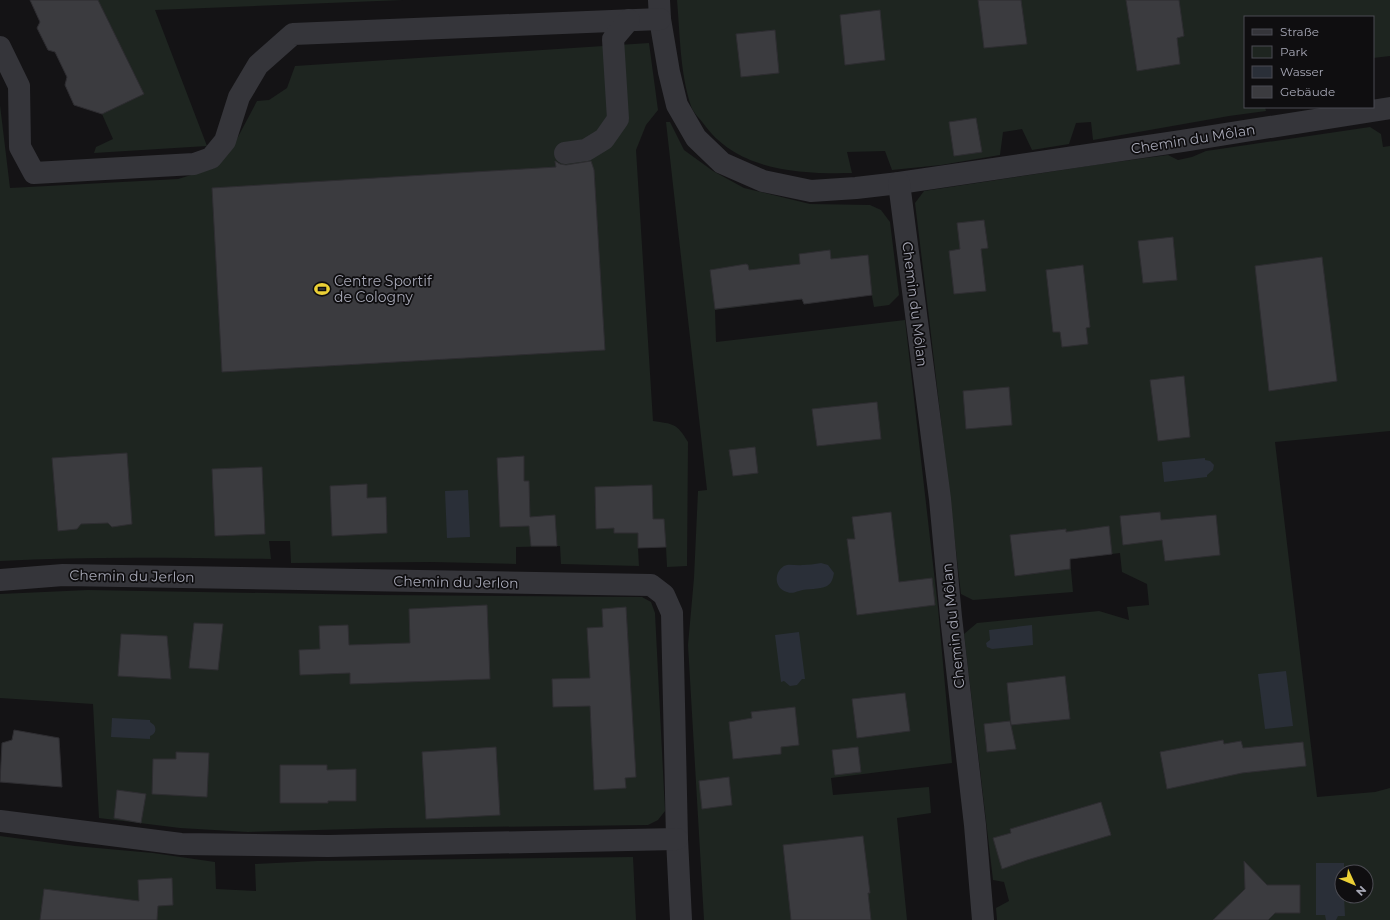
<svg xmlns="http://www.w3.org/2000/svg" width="1390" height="920" font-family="Montserrat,sans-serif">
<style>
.green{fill:#1e2520;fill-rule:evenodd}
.water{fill:#2a2f38}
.building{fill:#3b3b3f;stroke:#2e2d31}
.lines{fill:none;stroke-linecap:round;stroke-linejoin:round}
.minor{stroke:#35353a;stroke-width:22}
.labels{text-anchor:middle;stroke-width:3.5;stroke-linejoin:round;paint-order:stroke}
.street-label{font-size:14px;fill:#a6a7b5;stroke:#0f0e10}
.poi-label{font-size:14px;fill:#a6a7b5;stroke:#0f0e10;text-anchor:start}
</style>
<rect width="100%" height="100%" fill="#141315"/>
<g class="green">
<path d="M98,0H403L155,10L207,146L94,153L96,147L113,139L102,114L144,94Z"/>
<path d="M677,0H1390V56L1373,58V17H1245V107H1265L1266,111L1229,116L1093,140L1091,122L1076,123L1069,144L1032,150L1022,129L1003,132L1000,155L941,165L892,170L885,151L847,152L852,173C798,174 737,171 703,123C699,118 693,112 691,106C680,73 680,34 677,0Z"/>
<path d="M649,43L658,110L646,125L636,150L653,421C673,424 677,423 688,442L687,566L667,567L666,547L638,548L639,566L561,564L560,546L516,547V564L432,562L291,563L290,541H269L271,559C181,558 90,556 0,561V105L10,188L178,179L214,168L231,150L257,101L269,100L287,88L295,66Z"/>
<path d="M666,122H670L684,150L713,171L744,188L810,204L870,205L881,210L890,222L899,295L889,305L874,307L871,291L836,296V300L804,304L802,299L715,310L716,342L905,320L938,608L952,763L831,778L833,795L929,787L931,813L897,818L907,920H704L688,645L694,578L698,491L707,490Z"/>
<path d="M1370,127L1381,134L1383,147L1390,146V431L1275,442L1317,797L1375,792L1390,788V920H997L996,908L1009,901L1004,882L993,880L964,634L977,623L1099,611L1129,620L1127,607L1149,605L1147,584L1122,572L1120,553L1070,559L1073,592L973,600L961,594L930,326L915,203L924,191L1101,164L1168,155L1178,160L1192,157L1206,151ZM1342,872H1366V896H1342Z"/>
<path d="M88,590L379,595L642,597L651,602L655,613L665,811L658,820L648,825L390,828L248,832L180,828L99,818L93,704L0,698V594Z"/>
<path d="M0,836L75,846L153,853L215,862L216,889L256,891L255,864L317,861L633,857L636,920H0Z"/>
</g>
<g class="water">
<path d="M1205,458V460L1210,461L1214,465L1213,470L1207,475V477L1164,482L1162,462Z"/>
<path d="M468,490L470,537L447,538L445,491Z"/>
<path d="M821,563L828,565L834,573C833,578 832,583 827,586C819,590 808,588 799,591C795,592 792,594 787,592C775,589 773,573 784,566C789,563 796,566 802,565C808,565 815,564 821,563Z"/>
<path d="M1032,625L1033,645L992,649L987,647L986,643L990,640L989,630Z"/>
<path d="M799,632L805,679H802L797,685L790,686L784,681L781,682L775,635Z"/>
<path d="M1286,671L1293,726L1265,729L1258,674Z"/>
<path d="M112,718L150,720V722L154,725C157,730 155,734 150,736V739L111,737Z"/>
<path d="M1316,863H1344V872H1342V896H1344L1345,916H1338L1336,920H1326L1325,915H1316Z"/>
</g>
<g class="building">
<path d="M30,0H98L144,94L102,114L74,105L65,85L67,77L55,52L48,50L37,28L40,22Z"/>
<path d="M978,0H1021L1027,44L984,48Z"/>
<path d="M1126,0H1179L1184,36L1177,38L1180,64L1137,71Z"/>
<path d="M880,10L885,60L845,65L840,15Z"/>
<path d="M775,30L779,73L741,77L736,34Z"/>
<path d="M976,118L982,152L954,156L949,122Z"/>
<path d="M555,161L560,164L566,165L591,161L594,170L605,350L222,372L212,188L556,167Z"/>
<path d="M984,220L988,248L981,249L986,291L954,294L949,251L960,249L957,223Z"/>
<path d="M1173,237L1177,280L1143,283L1138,241Z"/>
<path d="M830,250L831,259L868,255L872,295L804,304L802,299L715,309L710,270L746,264L748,265L749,270L800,264L799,254Z"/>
<path d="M1322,257L1337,381L1269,391L1255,266Z"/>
<path d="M1083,265L1090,327L1086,328L1088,344L1062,347L1060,332H1053L1046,270Z"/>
<path d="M1184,376L1190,437L1158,441L1150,380Z"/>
<path d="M1009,387L1012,425L966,429L963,391Z"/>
<path d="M877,402L881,439L817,446L812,409Z"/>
<path d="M755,447L758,473L733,476L729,450Z"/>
<path d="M127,453L132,524L112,527L108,523L81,524L77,529L58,531L52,458Z"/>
<path d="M524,456V481H529L530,517L555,515L557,546H531L529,526L500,527L497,458Z"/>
<path d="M262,467L265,534L215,536L212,469Z"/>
<path d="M367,484V498L386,497L387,533L332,536L330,486Z"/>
<path d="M652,485L653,519H664L666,547L638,548V533H614V528L596,529L595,487Z"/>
<path d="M891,512L899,582L932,578L935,605L857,615L847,539H855L852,517Z"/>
<path d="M1160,512L1161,520L1216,515L1220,555L1165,561L1162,540L1123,545L1120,516Z"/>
<path d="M1109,526L1112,554L1070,559V569L1015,576L1010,535L1066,529V532Z"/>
<path d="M487,605L490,679L350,684V673L300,675L299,650L320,649L319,626L348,625L349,645L410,643L409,609Z"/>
<path d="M626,607L636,777L625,778L626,788L594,790L590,706L553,707L552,679L590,678L587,628L603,627L602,609Z"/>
<path d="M194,623L223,624L218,670L189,668Z"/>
<path d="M121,634L167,636L171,679L118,676Z"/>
<path d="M1065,676L1070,719L1011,725L1007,683Z"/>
<path d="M905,693L910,731L857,738L852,699Z"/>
<path d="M795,707L799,745L781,747V754L733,759L729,722L752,718L751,712Z"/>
<path d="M1010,721L1016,749L987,752L984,724Z"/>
<path d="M14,730L59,738L62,787L0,782L2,743L12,740Z"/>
<path d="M1223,740L1224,744L1241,741L1243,748L1303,742L1306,766L1242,773L1167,789L1160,752Z"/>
<path d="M496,747L500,815L426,819L422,752Z"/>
<path d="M858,747L861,772L835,775L832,750Z"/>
<path d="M176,752L209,753L207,797L152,794L153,759H176Z"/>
<path d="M280,765H327V770L356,769V801H328V803H280Z"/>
<path d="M729,777L732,805L702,809L699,781Z"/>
<path d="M117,790L146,794L141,823L114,818Z"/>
<path d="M1101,802L1111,835L1027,860L1002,869L993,838L1011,833L1010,829Z"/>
<path d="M863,836L870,893H868L871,920H791L783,845Z"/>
<path d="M1244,861L1267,885H1300V913H1275L1268,920H1213L1245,889Z"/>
<path d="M172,878L173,905L158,906L157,920H40L44,889L139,901L138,880Z"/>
</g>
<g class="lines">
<g class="minor">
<path d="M659,0L660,19L669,72L677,105L696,138L722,163L763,181L811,191L856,188L899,183L1182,141L1390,108"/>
<path d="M0,47L19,86L20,147L34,173L194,164L211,158L225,141L239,97L258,65L293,34L660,19"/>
<path d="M565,153L586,150L604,139L618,119L613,39L629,20"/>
<path d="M899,183L940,499L951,617L975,825L983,920"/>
<path d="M0,580L63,575L651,585L664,595L672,613L677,839L681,920"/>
<path d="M0,821L181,844L328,846L677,839"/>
</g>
</g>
<defs>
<symbol id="stadium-bare" viewBox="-9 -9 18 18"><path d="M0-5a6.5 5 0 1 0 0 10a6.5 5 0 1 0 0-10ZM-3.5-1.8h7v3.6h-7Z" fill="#ebd036" stroke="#0f0e10" stroke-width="2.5" paint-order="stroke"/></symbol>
</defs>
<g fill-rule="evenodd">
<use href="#stadium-bare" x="311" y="278" width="22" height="22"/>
</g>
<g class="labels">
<g class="street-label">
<text transform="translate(1193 139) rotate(-9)" y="5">Chemin du Môlan</text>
<text transform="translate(915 304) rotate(83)" y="5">Chemin du Môlan</text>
<text transform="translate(132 576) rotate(1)" y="5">Chemin du Jerlon</text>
<text transform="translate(456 582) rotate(1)" y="5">Chemin du Jerlon</text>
<text transform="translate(953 626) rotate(-96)" y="5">Chemin du Môlan</text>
</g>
<g class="poi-label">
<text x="334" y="286">Centre Sportif<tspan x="334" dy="16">de Cologny</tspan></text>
</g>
</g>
<rect x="1244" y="16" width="130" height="92" fill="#0f0e10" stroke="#4b4b52"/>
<rect x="1252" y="29" width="20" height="6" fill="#35353a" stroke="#4b4b52"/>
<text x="1280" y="36" font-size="12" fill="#a6a7b5">Straße</text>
<rect x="1252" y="46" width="20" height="12" fill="#1e2520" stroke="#4b4b52"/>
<text x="1280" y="56" font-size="12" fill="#a6a7b5">Park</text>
<rect x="1252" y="66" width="20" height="12" fill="#2a2f38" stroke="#4b4b52"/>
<text x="1280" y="76" font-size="12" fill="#a6a7b5">Wasser</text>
<rect x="1252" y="86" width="20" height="12" fill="#3b3b3f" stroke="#4b4b52"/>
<text x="1280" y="96" font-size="12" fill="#a6a7b5">Gebäude</text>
<g transform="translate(1354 884) rotate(134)"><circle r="19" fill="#0f0e10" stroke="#4b4b52"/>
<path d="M0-3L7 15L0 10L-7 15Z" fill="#ebd036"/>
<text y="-6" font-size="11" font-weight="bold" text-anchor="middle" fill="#a6a7b5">N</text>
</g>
</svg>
